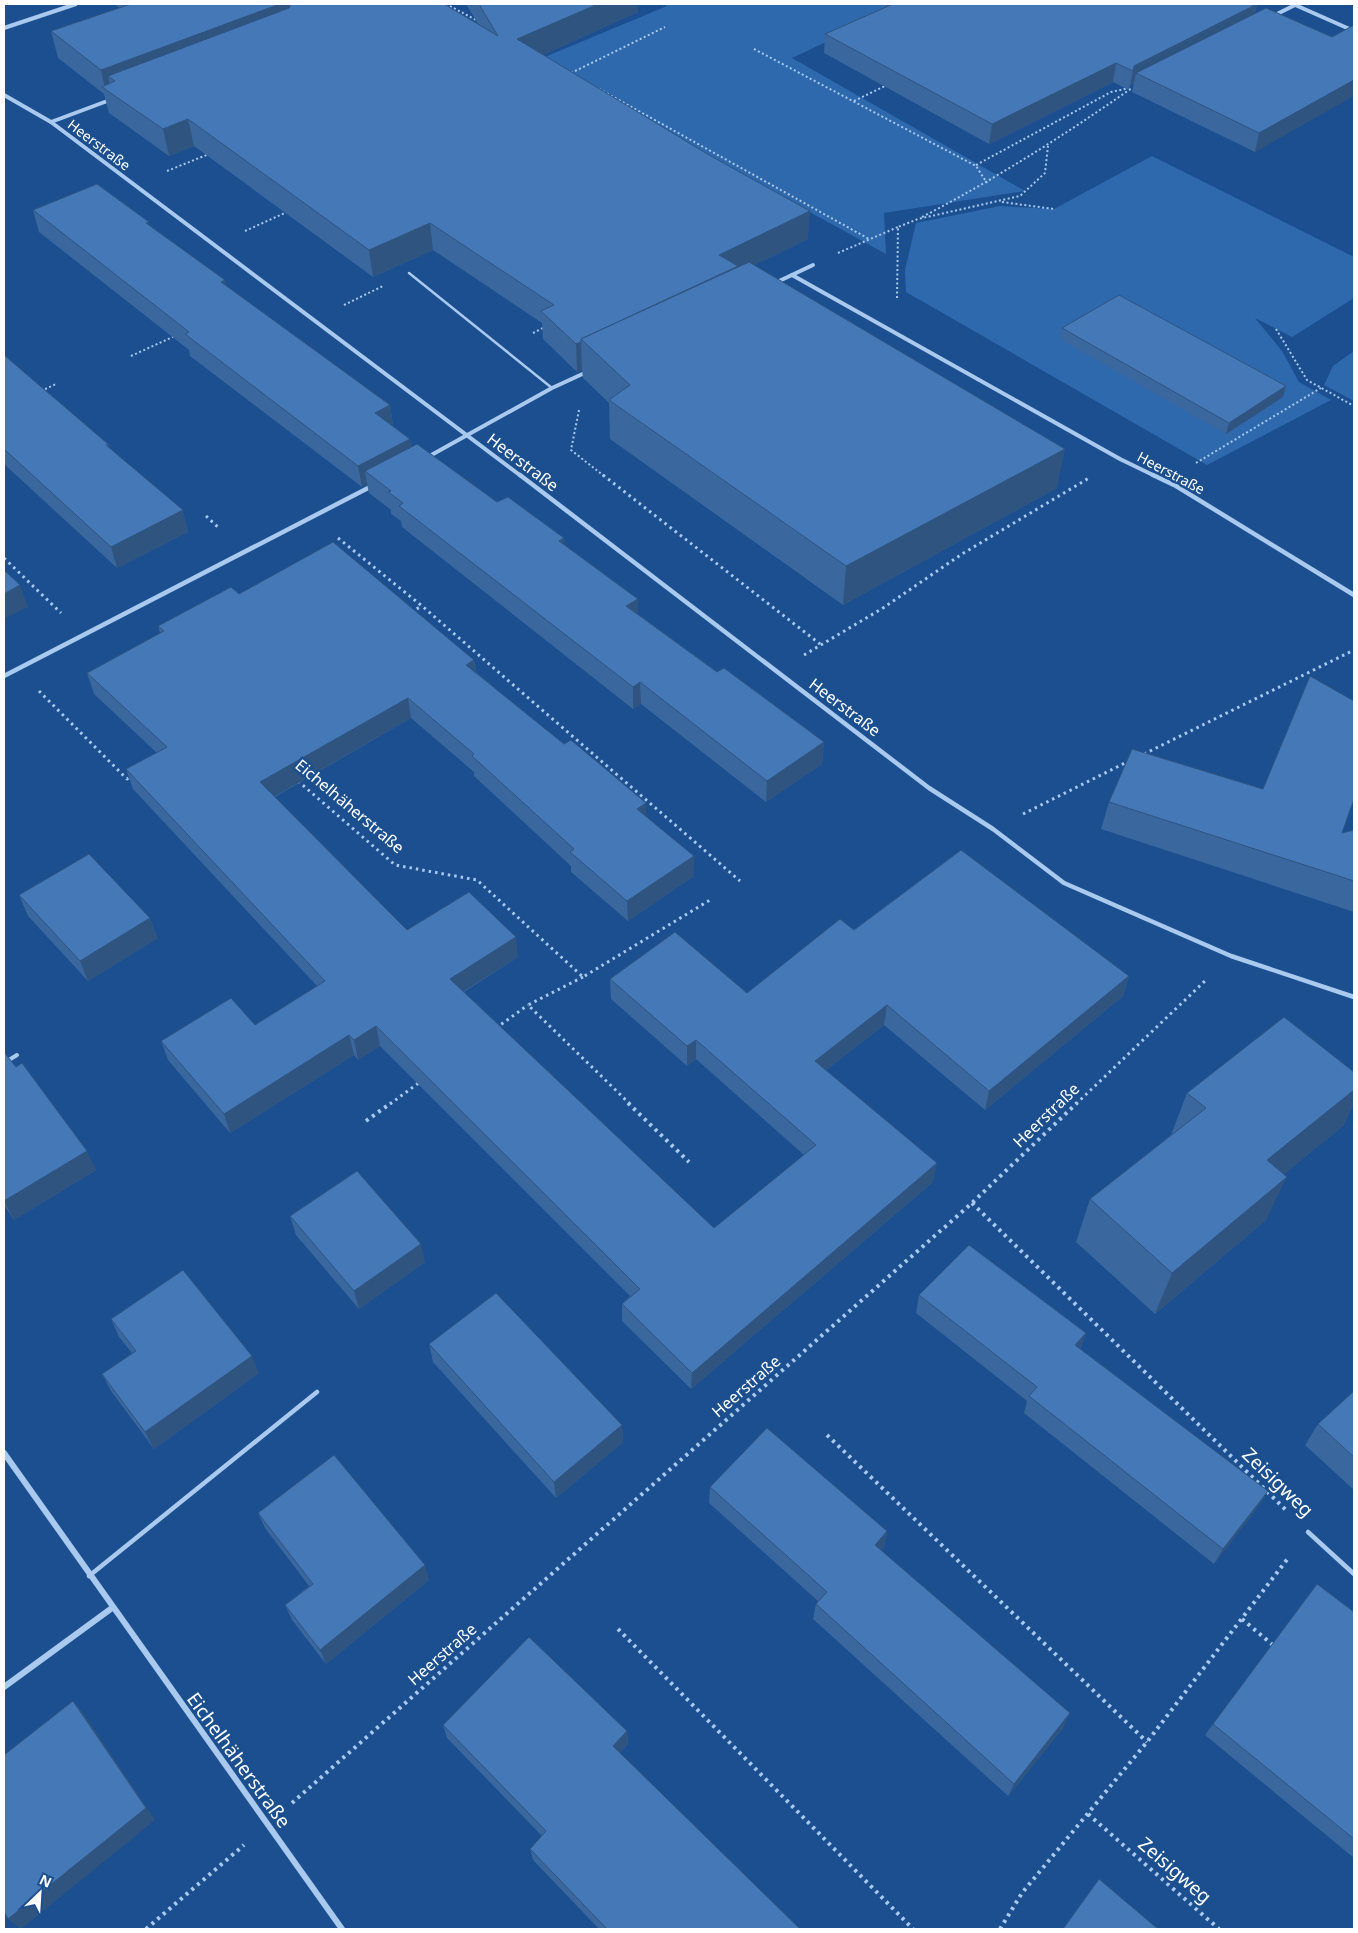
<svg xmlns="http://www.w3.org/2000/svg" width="1358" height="1933" font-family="'Noto Sans',sans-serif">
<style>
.green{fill:#2e69ad}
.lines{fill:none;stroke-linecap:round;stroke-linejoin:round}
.path-far2{stroke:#a9c9ee;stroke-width:2;stroke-dasharray:2 2.5;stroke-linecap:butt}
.path-far1{stroke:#a9c9ee;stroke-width:3;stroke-dasharray:2.5 4;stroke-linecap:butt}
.path{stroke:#a9c9ee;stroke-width:4;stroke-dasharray:3 4.5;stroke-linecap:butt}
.service-far2{stroke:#a9c9ee;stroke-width:2.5}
.service-far1{stroke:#a9c9ee;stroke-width:4}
.service{stroke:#a9c9ee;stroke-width:4.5}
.minor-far2{stroke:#a9c9ee;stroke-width:4}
.minor-far1{stroke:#a9c9ee;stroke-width:4.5}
.minor{stroke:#a9c9ee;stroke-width:6}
.wall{fill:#3a679d}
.shaded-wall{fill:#305480}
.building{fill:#4478b7;stroke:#305480}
.labels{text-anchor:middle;stroke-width:5;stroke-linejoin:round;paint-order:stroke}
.far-street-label{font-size:14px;fill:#fff;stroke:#1b4f8f}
.street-label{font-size:16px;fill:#fff;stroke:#1b4f8f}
.near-street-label{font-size:19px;fill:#fff;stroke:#1b4f8f}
</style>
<rect width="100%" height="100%" fill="#1b4f8f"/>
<g class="green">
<path d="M663,4H907L792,58L1025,191L884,213L886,254L535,61L667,6Z"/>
<path d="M1152,156L1354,257V298L1292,337L1255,318L1282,351L1299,382L1331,400L1207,465L906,292L905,270L916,223L1000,206L1054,209Z"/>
<path d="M1354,351V401L1324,385L1333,366Z"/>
</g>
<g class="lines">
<g class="path-far2">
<path d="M446,4L478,21"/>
<path d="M754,49L976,166L987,183"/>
<path d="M571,73L665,27"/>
<path d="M599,89L869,239"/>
<path d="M854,101L887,85"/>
<path d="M976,165L1111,92L1129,88"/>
<path d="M167,171L209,154"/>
<path d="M1002,202L1054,209"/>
<path d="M922,217C997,178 1063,136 1132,88"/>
<path d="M245,231L287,212"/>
<path d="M838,253L898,227"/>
<path d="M897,298L898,227L918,219L1020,196L1045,173L1048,146"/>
<path d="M344,305L383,286"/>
<path d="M1276,329L1307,380L1354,406"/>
<path d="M533,333L545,327"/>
<path d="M131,356L177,335"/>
<path d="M41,391L56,384"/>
<path d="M579,410L571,450L604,476"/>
<path d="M1196,463L1321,388"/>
</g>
<g class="path-far1">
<path d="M603,475L820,644"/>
<path d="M206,516L220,529"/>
<path d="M338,538L422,606L740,881"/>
<path d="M4,558L61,613"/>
<path d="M411,612L422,606"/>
<path d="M804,655L883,608L962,554L1089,478"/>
<path d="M39,691L127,779L131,776"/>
<path d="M1144,754L1354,650"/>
<path d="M298,781L395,865L477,880L583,977L710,900"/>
<path d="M1023,814L1127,762"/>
<path d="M583,977L528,1005L630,1104"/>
<path d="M496,1028L528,1005"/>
<path d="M390,1104L420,1082"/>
<path d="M1076,1104L1207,979"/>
</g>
<g class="path">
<path d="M628,1103L689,1162"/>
<path d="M366,1121L391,1103"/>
<path d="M972,1203L1287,1511"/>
<path d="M827,1435L1147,1742"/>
<path d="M1242,1619L1274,1646"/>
<path d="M618,1629L913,1929"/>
<path d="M292,1803L972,1203L1077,1103"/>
<path d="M1088,1814L1219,1929"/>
<path d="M146,1929L244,1845"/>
<path d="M1000,1929L1022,1893L1147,1742L1289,1557"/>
</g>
<path class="service-far2" d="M409,273L552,388"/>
<path class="service-far1" d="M4,1063L17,1055"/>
<g class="service">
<path d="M1308,1532L1354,1574"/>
<path d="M89,1576L317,1392"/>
</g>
<g class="minor-far2">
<path d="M1293,4L1354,31"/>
<path d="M1273,16L1297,4"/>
<path d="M4,28L76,4"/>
<path d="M4,95L51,122L521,476"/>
<path d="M51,122L110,100"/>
<path d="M792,275L1120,459L1155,476"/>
<path d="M775,283L813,265"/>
<path d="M426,458L552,388L589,371"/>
</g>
<g class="minor-far1">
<path d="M520,475L929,788L993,829L1064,883L1231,956L1354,997"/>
<path d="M1153,475L1176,486L1354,595"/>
<path d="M4,676L372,486"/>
</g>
<g class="minor">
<path d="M4,1453L342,1929"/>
<path d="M4,1687L112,1608"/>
</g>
</g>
<g class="wall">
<path d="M114,4H444L478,24L466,4H638V12L543,55L808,239L754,265L1057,488L843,605L610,439L609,403L583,378L582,370L577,372L543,339L542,323L433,250L373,277L194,146L169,156L109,113L104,94L58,58L51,31L120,8Z"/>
<path d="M885,4H1257L1255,13L1332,37L1255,152L1132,92L1134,83L1130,85L1129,90L1113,82L989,144L824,53L825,34L884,8Z"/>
<path d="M33,210L150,226L225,280L226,286L390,405L393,426L410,439L411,447L497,502L564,538V544L638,614L717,672L824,742L822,764L766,802L641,704L633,709L402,527L401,521L391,514V510L369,493L367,484L362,487L190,356L189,350L39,232Z"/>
<path d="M1062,328L1283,397L1226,434L1060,339Z"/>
<path d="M4,355L108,444L109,447L188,532L117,568L4,464Z"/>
<path d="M239,594L474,660L476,672L646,816L694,876L628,921L571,872V866L474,776V772L411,718L275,797L407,930L518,957L464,992L714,1228L804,1155L696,1059L687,1066L611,999L610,979L747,993L854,930L1129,976L1123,996L985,1110L884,1025L826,1070L933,1182L691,1389L622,1321V1304L630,1296L380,1046L358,1060L354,1055L230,1133L168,1060L161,1041L255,1025L317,986L133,789L126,769L157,753L94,694L87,673L160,633L158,626Z"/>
<path d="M1109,802L1342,833L1354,830V912L1101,829Z"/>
<path d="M19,895L158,938L88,981L28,916Z"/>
<path d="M4,1052L96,1170L14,1220L4,1205Z"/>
<path d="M1354,1072V1103L1343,1126L1284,1174L1266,1220L1155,1314L1076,1242L1090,1199L1171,1135L1187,1093Z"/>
<path d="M290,1216L425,1262L359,1309L296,1235Z"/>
<path d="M919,1295L1086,1333L1080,1349L1268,1491L1258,1507L1214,1564L1024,1413L1027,1401L916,1313Z"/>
<path d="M111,1319L259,1373L154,1449L111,1391L102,1374L132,1353L119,1337Z"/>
<path d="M429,1344L622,1425L623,1442L556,1498L433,1362Z"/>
<path d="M1354,1391V1490L1305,1445L1318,1424Z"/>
<path d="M710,1487L887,1531L884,1547L881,1550L1064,1727L1008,1796L813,1619L816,1604L818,1601L709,1503Z"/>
<path d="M258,1513L429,1580L326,1664L292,1620L285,1605L309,1586L265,1528Z"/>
<path d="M1317,1584L1354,1612V1858L1205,1735Z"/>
<path d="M443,1725L627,1731L628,1744L620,1753L800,1929H599L533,1860L530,1849L542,1836L447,1738Z"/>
</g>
<g class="shaded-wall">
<path d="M280,4H301L115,81L108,76L112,93L105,89L101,70Z"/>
<path d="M598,4H638V12L519,66L517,39Z"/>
<path d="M1257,4L1253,22L1136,73L1134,83L1130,85L1129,90L1134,66Z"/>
<path d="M1116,63L1113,82L989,144L992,124Z"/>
<path d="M1354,80V96L1255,152L1259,133Z"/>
<path d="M188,119L194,146L169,156L163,129Z"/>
<path d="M810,211L808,239L740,272L719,255Z"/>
<path d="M430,223L433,250L373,277L369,250Z"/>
<path d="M225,280L230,302L221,282Z"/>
<path d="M581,342L582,370L577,372L576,344Z"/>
<path d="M1286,386L1283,397L1226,434L1229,423Z"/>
<path d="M390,405L393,427L375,413Z"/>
<path d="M410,439L413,460L365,471L367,484L362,487L358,466Z"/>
<path d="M1065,449L1057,488L843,605L846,566Z"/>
<path d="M183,510L188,532L117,568L111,547Z"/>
<path d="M564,538L565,560L559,541Z"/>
<path d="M20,585L28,607L4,619V594Z"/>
<path d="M638,599V620L626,606Z"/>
<path d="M474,660L477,681L466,665Z"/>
<path d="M640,682L641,704L633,709V687Z"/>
<path d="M408,698L411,718L265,802L260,782Z"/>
<path d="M824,742L822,764L766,802L767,781Z"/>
<path d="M646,803V824L637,809Z"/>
<path d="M694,856V876L628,921L627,901Z"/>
<path d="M150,918L158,938L88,981L80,961Z"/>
<path d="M516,937L518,957L453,998L450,979Z"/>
<path d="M1129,976L1123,996L985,1110L989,1091Z"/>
<path d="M887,1005L884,1025L813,1080L815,1061Z"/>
<path d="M376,1026L380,1046L358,1060L354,1040Z"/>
<path d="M349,1035L354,1055L230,1133L224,1114Z"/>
<path d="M696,1040V1059L687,1066V1046Z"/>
<path d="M1354,1090V1103L1343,1126L1248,1204L1267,1160Z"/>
<path d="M87,1151L96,1170L14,1220L4,1201Z"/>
<path d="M937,1163L933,1182L691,1389L692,1373Z"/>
<path d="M1287,1177L1266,1220L1155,1314L1172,1273Z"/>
<path d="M421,1244L425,1262L359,1309L354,1291Z"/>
<path d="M1086,1333L1079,1350L1075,1345Z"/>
<path d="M252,1356L259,1373L154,1449L145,1432Z"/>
<path d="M622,1425L623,1442L556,1498L554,1482Z"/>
<path d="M1268,1491L1258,1507L1214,1564L1223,1549Z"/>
<path d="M887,1531L884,1547L872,1560L875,1545Z"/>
<path d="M425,1565L429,1580L326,1664L320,1650Z"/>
<path d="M73,1701L84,1714L155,1820L21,1929L8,1919Z"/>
<path d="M1070,1713L1064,1727L1008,1796L1014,1784Z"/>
<path d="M627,1731L628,1744L614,1759L613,1746Z"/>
</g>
<g class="building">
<path d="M131,4H280L101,70L51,31Z"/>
<path d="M291,4H444L498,36L479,4H598L517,39L709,155L810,211L719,255L738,266L581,339V342L576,344L541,311L554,305L430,223L369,250L188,119L163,129L102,87L115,81L108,76L289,8Z"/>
<path d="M893,4H1257L1134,66L1133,71L1116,63L992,124L825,34Z"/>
<path d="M1266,8L1332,37L1354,25V80L1259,133L1136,73Z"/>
<path d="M97,184L149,222L146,223L225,280L221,282L390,405L375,413L410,439L358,466L185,334L189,332L33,210Z"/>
<path d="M749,262L1065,449L846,566L609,400L630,385L581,339Z"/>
<path d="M1119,295L1286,386L1229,423L1062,328Z"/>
<path d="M4,355L108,444L106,445L183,510L111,547L4,449Z"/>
<path d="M417,444L497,502L508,497L564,538L559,541L638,599L626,606L717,672L724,668L824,742L767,781L640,682L633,687L399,506L403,503L388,492L391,491L365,471Z"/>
<path d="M333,542L474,660L466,665L564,744L571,740L646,803L637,809L694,856L627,901L570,852L574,849L472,756L474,754L408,698L260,782L407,930L469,892L516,937L450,979L714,1228L816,1145L696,1040L687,1046L610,979L675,932L747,993L840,919L854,930L961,850L1129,976L989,1091L887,1005L815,1061L937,1163L692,1373L622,1304L640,1289L376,1026L354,1040L349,1035L224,1114L161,1041L231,998L255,1025L325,981L126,769L167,747L87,673L164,631L158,626L231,587L239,594Z"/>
<path d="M4,570L20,585L4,594Z"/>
<path d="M1310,676L1354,701V799L1342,833L1354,830V881L1109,802L1132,749L1263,789Z"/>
<path d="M89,854L150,918L80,961L19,895Z"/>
<path d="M1284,1017L1354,1072V1090L1267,1160L1287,1177L1172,1273L1090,1199L1206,1108L1187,1093Z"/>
<path d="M4,1052L16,1067L22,1063L87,1151L4,1201Z"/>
<path d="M357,1171L421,1244L354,1291L290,1216Z"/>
<path d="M969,1245L1086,1333L1075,1345L1268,1491L1223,1549L1029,1396L1037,1387L919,1295Z"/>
<path d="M183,1270L252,1356L145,1432L102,1374L136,1351L111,1319Z"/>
<path d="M496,1293L622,1425L554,1482L429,1344Z"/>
<path d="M1354,1391V1457L1318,1424Z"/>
<path d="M767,1428L887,1531L875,1545L1070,1713L1014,1784L816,1604L827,1592L710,1487Z"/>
<path d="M334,1455L425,1565L320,1650L285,1605L313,1584L258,1513Z"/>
<path d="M1317,1584L1354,1612V1839L1213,1724Z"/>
<path d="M529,1637L627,1731L613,1746L800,1929H607L530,1849L546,1831L443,1725Z"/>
<path d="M73,1701L146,1808L8,1919L4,1911V1755Z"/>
<path d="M1099,1879L1158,1929H1063Z"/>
</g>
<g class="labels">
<g class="far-street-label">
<text transform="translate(99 145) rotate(37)" y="5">Heerstraße</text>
<text transform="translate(1171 473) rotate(28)" y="5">Heerstraße</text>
</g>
<g class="street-label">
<text transform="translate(523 462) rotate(37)" y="6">Heerstraße</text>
<text transform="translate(845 707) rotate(37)" y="6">Heerstraße</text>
<text transform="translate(350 806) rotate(40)" y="6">Eichelhäherstraße</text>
<text transform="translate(1046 1115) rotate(-44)" y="6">Heerstraße</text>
<text transform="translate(746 1386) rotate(-41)" y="6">Heerstraße</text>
<text transform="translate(442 1654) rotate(-41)" y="6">Heerstraße</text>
</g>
<g class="near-street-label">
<text transform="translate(1278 1482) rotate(44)" y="7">Zeisigweg</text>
<text transform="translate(239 1760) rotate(54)" y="7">Eichelhäherstraße</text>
<text transform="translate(1175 1870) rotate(41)" y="7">Zeisigweg</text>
</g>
</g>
<rect width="1358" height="1933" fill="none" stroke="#ffffff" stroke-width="10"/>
<g transform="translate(40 1893) rotate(25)" stroke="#1b4f8f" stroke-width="4" paint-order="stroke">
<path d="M0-4L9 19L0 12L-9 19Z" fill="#ffffff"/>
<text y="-8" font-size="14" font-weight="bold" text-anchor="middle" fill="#ffffff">N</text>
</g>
</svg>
